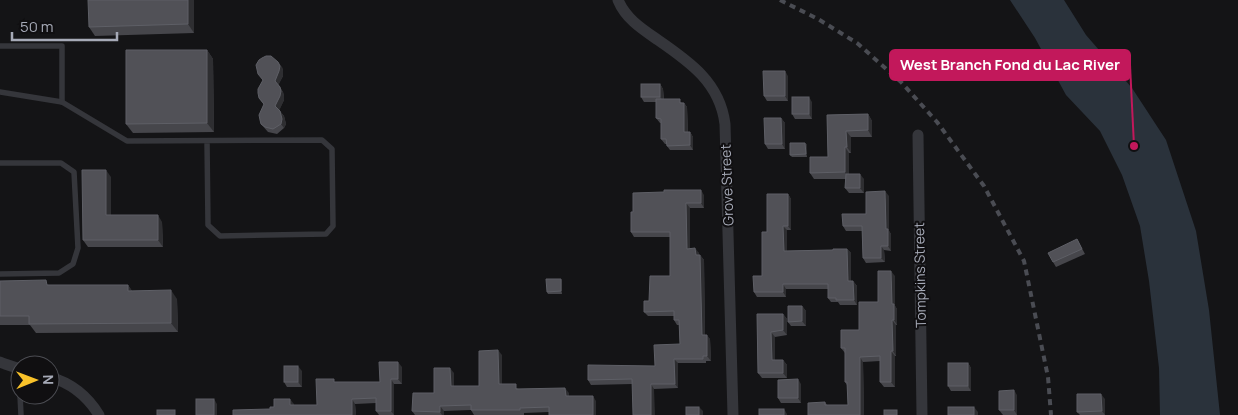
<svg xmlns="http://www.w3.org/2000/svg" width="1238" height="415" font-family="Manrope,sans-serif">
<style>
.water{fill:#2a323b}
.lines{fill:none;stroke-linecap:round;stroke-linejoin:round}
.service{stroke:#35363b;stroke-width:5.5}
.minor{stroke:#35363b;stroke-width:11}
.rail{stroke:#4a4c53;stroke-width:4;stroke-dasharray:6 5;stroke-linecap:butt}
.wall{fill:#46464b}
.shaded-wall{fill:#2e2e31}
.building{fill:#515157;stroke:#5e5f66}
.labels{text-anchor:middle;stroke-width:4;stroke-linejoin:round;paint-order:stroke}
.street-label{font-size:14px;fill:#a6aab7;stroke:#100f11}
.leader{fill:none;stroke:#c2185b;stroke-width:2}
.callout-dot{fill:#c2185b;stroke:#100f11;stroke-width:2}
.callout{fill:#c2185b;stroke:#c2185b;stroke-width:2}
.callout-label{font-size:15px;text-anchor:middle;font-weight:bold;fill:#fff}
</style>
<rect width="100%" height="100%" fill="#141416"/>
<path class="water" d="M1010,0H1064L1086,35L1132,88L1166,140L1196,231L1209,310L1220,415H1160L1159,368L1149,281L1140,226L1122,175L1100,131L1066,95L1035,38Z"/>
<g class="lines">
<g class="service">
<path d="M0,46H62V102"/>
<path d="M0,92L62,102L127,141L322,140L332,149L333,226L326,234L220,236L208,225L207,141"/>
<path d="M0,163H61L74,172L78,248L73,264L59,273L0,274"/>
<path d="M20,395L21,415"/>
</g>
<g class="minor">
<path d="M618,0C626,19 642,29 658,40C690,62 720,83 725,124L733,415"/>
<path d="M918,135L922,415"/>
<path d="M0,362L5,364L20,369"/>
<path d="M50,377C71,383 88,397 99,415"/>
</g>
<path class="rail" d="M780,0L818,19L857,43L901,82L937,122L984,186L1024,261L1048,377L1051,415"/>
</g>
<g class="wall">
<path d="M194,0V33L95,36L89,27Z"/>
<path d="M207,50L213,59L214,132L133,133L126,124Z"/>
<path d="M282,67L283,71V76L278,85L283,92L284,96V100L279,110L284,116L286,124L284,128L277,134L268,132L261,124L264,105L259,98L263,80Z"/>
<path d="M788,76V101H767L764,96Z"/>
<path d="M660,84L663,89L664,99L684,103L687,107L688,132H690L693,137V150H670L667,146V144H665L661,139V123H660L656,118V102H644L641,97Z"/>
<path d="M812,102V119H795L792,114Z"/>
<path d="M868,114L872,121V137H851V153H849V174L864,179V193H849L845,188L846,179H814L810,173L828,157L827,115Z"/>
<path d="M781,118L785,123V149H768L765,144Z"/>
<path d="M805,143L807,145V157H792L790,155Z"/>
<path d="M111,177V215L162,222L163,247H88L83,240Z"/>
<path d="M788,194L791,199V230H787V251L833,250L847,249L851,253V281H853L857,286V305H840L838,302H831L828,298V289H786V297H757L754,292L762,276L767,232Z"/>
<path d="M704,195V208H690V248L699,253V255H700L704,260L705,335L710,339L711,361H706V363H678V388L654,389L632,384L591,385L588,380L655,366L680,344L679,325H677L674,320V316H648L644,312L649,301L670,276V237H634L631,232L633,212Z"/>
<path d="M889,196V231L891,234V251L884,250L885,262L866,263L863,258L862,231H846L843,226L866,214Z"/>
<path d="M1077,239L1085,254L1056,267L1053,262Z"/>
<path d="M895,276V306L897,309V325H896V356H895V387H884L880,382V361L863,362L864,415H808L825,402L827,405H848L847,385L845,382V353L841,348L859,330Z"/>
<path d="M561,279L562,282V294H548L547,292Z"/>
<path d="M0,281L50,285H128L132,291L177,299L178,332L36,333L30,325H0Z"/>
<path d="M802,306L806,311V326H791L788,322Z"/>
<path d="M757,314H783L787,319V335L775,337V360H783L787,365V378H762L758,373Z"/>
<path d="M502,355V384L519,389L569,393V396L596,401V415H549V412L524,413V415H474L471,410L444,411V415H415L412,411L434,393L454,373V386H479Z"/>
<path d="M968,363L971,368V391H951L948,386Z"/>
<path d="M402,367V384H394V415H379L376,411V403L355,404L356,415H233L270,409L294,404V405H317L380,382Z"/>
<path d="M302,371V387H287L284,382Z"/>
<path d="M801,384V403H781L778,398Z"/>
<path d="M1017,395V415H1003L999,410Z"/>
<path d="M1105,399V415H1080L1077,412Z"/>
</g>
<g class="shaded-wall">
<path d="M188,0H194V33L188,24Z"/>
<path d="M207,50L213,59L214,132L207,123Z"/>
<path d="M278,62L282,67L283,71V76L278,86L275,81Z"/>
<path d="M785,71L788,76V101L785,96Z"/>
<path d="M660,84L663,89L664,102L660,97Z"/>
<path d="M280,87L283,92L284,96V100L279,111L275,106Z"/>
<path d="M809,97L812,102V119L809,114Z"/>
<path d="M684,103L687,107L688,137L684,132Z"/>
<path d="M280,111L284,116L286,124L284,128L281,124Z"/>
<path d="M868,114L872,121V137L868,130Z"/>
<path d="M781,118L785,123V149L782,144Z"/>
<path d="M846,131L851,137V153L847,147Z"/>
<path d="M690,132L693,137V150L690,145Z"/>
<path d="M805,143L807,145V157L806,154Z"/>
<path d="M845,147L849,153V179L845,172Z"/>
<path d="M106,170L111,177V223L106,215Z"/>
<path d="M860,174L864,179V193L860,188Z"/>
<path d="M701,190L704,195V208L701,203Z"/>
<path d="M885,191L889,196V231L891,234V251L888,246L886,229Z"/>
<path d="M788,194L791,199V230L788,226Z"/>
<path d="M686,203L690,208V253L687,249Z"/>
<path d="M158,215L162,222L163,247L158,240Z"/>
<path d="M783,226L787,230V255L784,251Z"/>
<path d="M881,246L884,250L885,262L881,258Z"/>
<path d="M695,248L699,253V260L696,255Z"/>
<path d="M847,249L851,253V286L848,281Z"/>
<path d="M700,255L704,260L705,340L702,335Z"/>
<path d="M891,271L895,276V306L897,309V325L894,320L892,304Z"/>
<path d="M561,279L562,282V294L561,291Z"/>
<path d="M853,281L857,286V305L854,300Z"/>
<path d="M783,284L786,289V297L783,292Z"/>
<path d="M128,285L134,294L128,291Z"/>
<path d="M171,290L177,299L178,332L171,323Z"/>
<path d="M802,306L806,311V326L802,321Z"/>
<path d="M783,314L787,319V335L783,330Z"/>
<path d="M892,320L896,325V356L893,351Z"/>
<path d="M771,332L775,337V365L772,360Z"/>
<path d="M707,335L710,339L711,361L707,356Z"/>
<path d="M498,350L502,355V389L499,384Z"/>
<path d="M891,351L895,356V387L891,382Z"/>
<path d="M860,357L863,362L864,415H860Z"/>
<path d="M674,359L678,363V388L675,384Z"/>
<path d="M783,360L787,365V378L783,373Z"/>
<path d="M398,362L402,367V384L398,379Z"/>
<path d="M968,363L971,368V391L968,386Z"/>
<path d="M298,366L302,371V387L298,382Z"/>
<path d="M450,368L454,373V391L451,386Z"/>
<path d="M391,379L394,384V415L391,411Z"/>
<path d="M798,379L801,384V403L798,398Z"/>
<path d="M651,384L654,389L655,415H651Z"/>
<path d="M565,388L569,393V401L566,396Z"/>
<path d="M1014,390L1017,395V415L1014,410Z"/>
<path d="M1101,394L1105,399V415L1102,411Z"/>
<path d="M593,396L596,401V415H593Z"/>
<path d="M214,399L217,404V415H214Z"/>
<path d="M290,399L294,404V410L290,405Z"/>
<path d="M352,399L355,404L356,415H352Z"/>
<path d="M440,406L444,411V415H442L440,412Z"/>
<path d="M699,407L703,411V415H699Z"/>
<path d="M974,407L978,412V415H974Z"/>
<path d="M784,409L787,414V415H784Z"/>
</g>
<g class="building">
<path d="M88,0H188V24L89,27Z"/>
<path d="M126,50H207V123L126,124Z"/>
<path d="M266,56H271L278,62L280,66L279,71L275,81L280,87L281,91L280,96L275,106L280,111L282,119L281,124L273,129L265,127L261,124L260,120L259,115L264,104L259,98L258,93V89L263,80L258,74L256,65L259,60L262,58Z"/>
<path d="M763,71H785V96H764Z"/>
<rect x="641" y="84" width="19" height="13"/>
<rect x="792" y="97" width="17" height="17"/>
<path d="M656,99H680V103H684V132H690V145L667,146L666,139H661V119L656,118Z"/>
<path d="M868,114V130L846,131L847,147H845V172L810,173V157H828L827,115Z"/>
<path d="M764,118H781L782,144H765Z"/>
<path d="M790,143H805L806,154L790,155Z"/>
<path d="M82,170H106V215H158V240H83Z"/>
<path d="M846,174H860V188H845Z"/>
<path d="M664,190H701V203H686L687,249L695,248L696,255H700L702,335H707V356H703V359H674L675,384H651V415H633L632,379L588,380V365L655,366L654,345L680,344L679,320H674V311L644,312V301H649L650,276H670V232H631V212H633V193L664,192Z"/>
<path d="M885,191L886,229H888V246H881V258H863L862,226H843L842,214H866V192Z"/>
<path d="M767,194H788V226H783L784,251L833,250V249H847L848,281H853L854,300H836V298H828V284H783V292H754L753,276H762V232H767Z"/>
<path d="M1077,239L1082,249L1053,262L1048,253Z"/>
<path d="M878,271H891L892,304H894V320H892L893,351H891V382H880V356L860,357V415H808V403L825,402V405H848L847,382H845V348H841V330H859V302H878Z"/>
<path d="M546,279H561V291L547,292Z"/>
<path d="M46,280L47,285H128V291L171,290V323L29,324V316H0V281Z"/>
<path d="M788,306H802V321L788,322Z"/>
<path d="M757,314H783V330L771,332L772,360H783V373H758Z"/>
<path d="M498,350L499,384H516V389L565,388L566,396H593V415H549V407L520,408V410H471V405L440,406V412L412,411L413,393H434V368H450L451,386H479V351Z"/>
<path d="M379,362H398V379H391V411H376V398L352,399V415H233V410L270,409V407H274V399H290V405H317L316,379H334V382H380Z"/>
<rect x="948" y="363" width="20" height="23"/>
<rect x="284" y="366" width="14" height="16"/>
<path d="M798,379V398H778V380Z"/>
<path d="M1014,390V410H999V391Z"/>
<path d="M1077,394H1101L1102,411L1077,412Z"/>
<rect x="196" y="399" width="18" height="16"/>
<rect x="686" y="407" width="13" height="8"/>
<rect x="948" y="407" width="26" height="8"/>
<rect x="759" y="409" width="25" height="6"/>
<rect x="157" y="410" width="18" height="5"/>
<rect x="884" y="410" width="13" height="5"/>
</g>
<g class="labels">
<g class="street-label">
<text transform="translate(727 185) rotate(-92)" y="5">Grove Street</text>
<text transform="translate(920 275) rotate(-91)" y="5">Tompkins Street</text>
</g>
</g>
<path class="leader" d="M1134 146L1130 65"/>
<circle class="callout-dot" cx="1134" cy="146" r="5"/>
<rect class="callout" x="890" y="50" width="240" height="30" rx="5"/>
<g class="callout-label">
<text x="1010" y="70">West Branch Fond du Lac River</text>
</g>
<g transform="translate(35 380) rotate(89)"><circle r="24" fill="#100f11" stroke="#4c4d53"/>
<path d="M0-4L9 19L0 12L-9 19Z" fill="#f9c22a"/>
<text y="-8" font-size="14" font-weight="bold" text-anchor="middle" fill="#a6aab7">N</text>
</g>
<path d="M12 32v8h105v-8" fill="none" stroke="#a6aab7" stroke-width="2.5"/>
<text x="20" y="32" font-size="15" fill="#a6aab7" stroke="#100f11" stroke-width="4" paint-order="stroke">50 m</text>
</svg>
